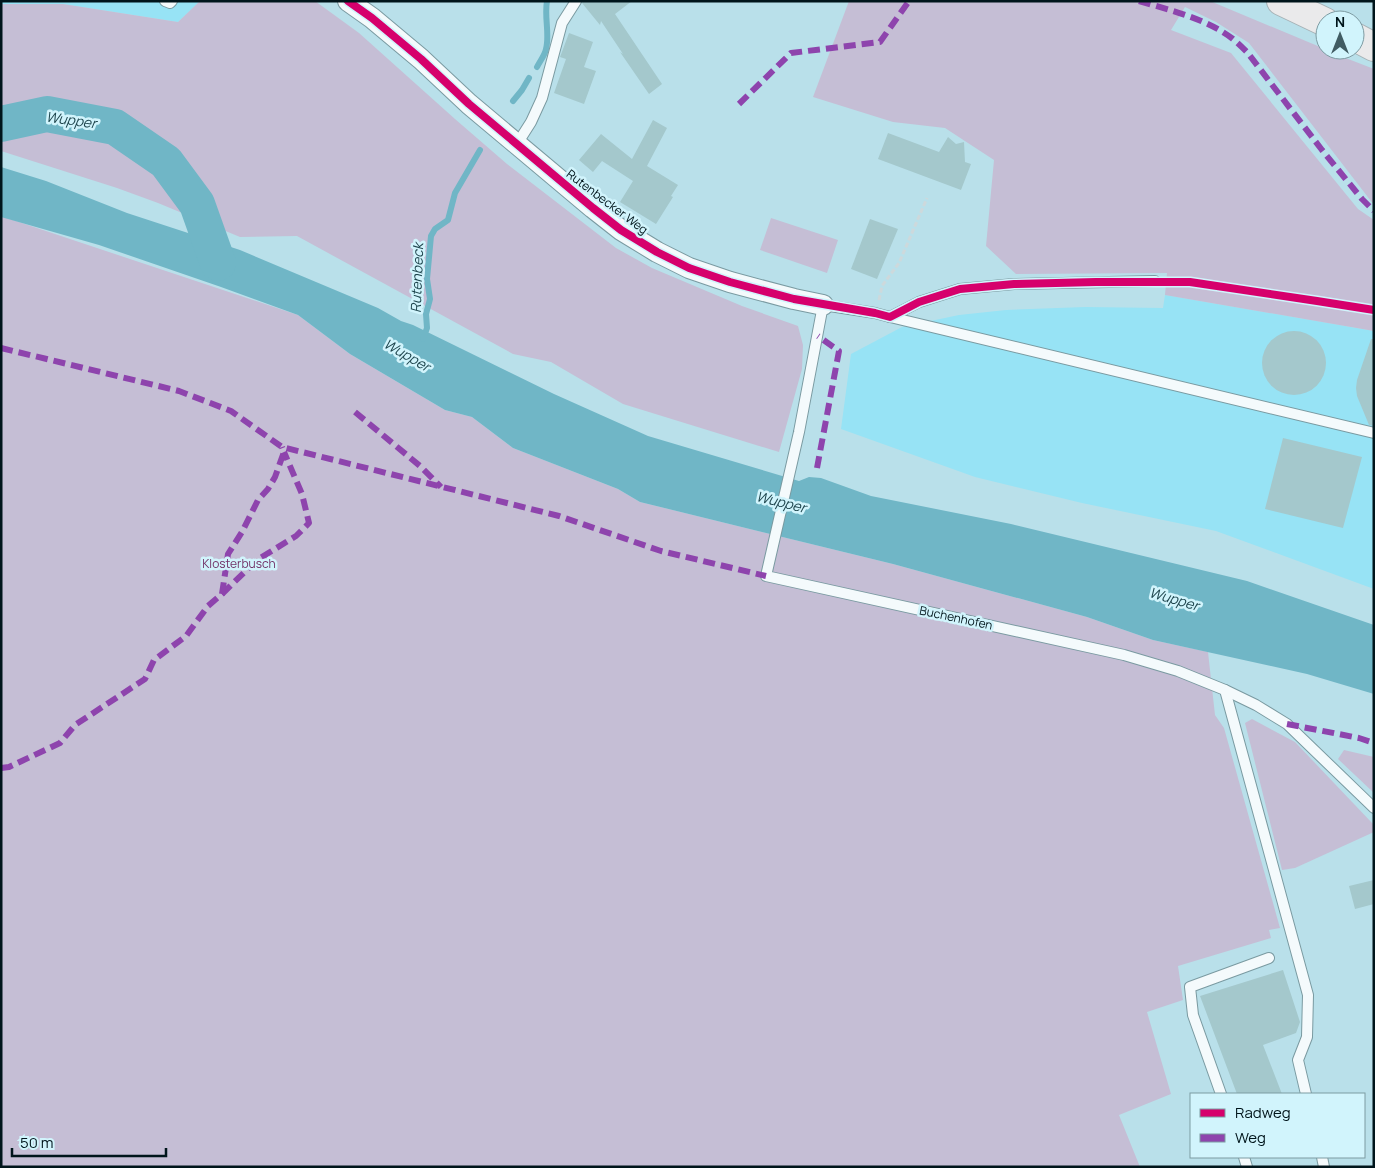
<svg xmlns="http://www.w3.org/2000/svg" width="1375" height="1168" font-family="Manrope,sans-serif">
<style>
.built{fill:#97e3f5}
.green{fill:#c5bed5}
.water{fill:#70b6c6}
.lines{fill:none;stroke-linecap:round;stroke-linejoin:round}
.stream{stroke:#70b6c6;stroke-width:6}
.river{stroke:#70b6c6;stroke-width:36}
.building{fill:#a4c8cc}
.lane-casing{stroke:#7a9aa1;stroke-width:12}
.street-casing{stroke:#7a9aa1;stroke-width:22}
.highway-casing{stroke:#a6b2b6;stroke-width:30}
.path{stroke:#cdd9dc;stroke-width:3;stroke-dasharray:5 2.5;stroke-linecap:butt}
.lane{stroke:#f4fafc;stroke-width:10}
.street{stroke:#f4fafc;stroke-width:20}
.highway{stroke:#eaeaeb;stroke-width:28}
.quiet{stroke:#8e44ad;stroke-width:6;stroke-dasharray:12 6;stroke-linecap:butt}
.cycleway-casing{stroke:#d1f4fc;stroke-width:11}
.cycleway{stroke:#d6006c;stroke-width:8}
.labels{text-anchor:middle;stroke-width:5;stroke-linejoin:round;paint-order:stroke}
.street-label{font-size:12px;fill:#00151b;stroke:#d1f4fc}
.park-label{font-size:12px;fill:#723267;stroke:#d1f4fc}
.water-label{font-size:14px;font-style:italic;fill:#1e454d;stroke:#d1f4fc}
</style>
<rect width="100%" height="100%" fill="#b9e0ea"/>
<g class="built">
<path d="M1,1H200L178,22L63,4H1Z"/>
<path d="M1165,295L1374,331V589L1216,531L1082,503L975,477L841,429L851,354L902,327L959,315L1006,310L1085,307L1163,308Z"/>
</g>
<g class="green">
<path d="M200,1H315L359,33L455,119L507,164L616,248L652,268L742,306L798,326L803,345L802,369L779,452L623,404L551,362L513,354L297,236L240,237L158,203L117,188L1,151V4H63L178,22Z"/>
<path d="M849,1H1210L1325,49V50L1374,69V205L1249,43L1216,22L1185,7L1171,30L1231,53L1358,209L1374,220V331L1165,295L1167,273L1016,274L986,246L994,160L945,128L893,122L813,97Z"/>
<path d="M1,216L298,315L350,354L445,410L472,417L513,448L618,489L640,502L893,564L1087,617L1153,640L1208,652L1215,715L1224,728L1280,928L1269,930L1271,938L1178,966L1183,1000L1147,1012L1171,1094L1119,1115L1140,1167H1Z"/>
<path d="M771,218L838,240L827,273L760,250Z"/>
<path d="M1252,719L1295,742L1374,825V832L1295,868L1282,870L1245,723Z"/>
<path d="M1344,750L1374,757V793L1338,759Z"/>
</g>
<path class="water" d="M1,167L46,181L127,213L240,250L378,308L401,321L413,325L554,394L648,436L799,481L809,477L821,478L871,496L1011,524L1247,581L1374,625V694L1307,674L1153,640L1087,617L893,564L640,502L618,489L513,448L472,417L445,410L350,354L298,315L221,287L99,245L1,217Z"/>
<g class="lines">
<g class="stream">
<path d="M537,67C540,61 545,55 546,49C550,34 544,17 547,1"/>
<path d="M513,101L522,90L529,78"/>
<path d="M423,339L427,328L426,314L430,299L427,279L431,236L435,229L448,220L455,193L480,150"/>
</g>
<path class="river" d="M1,124L47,114L115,127L166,162L197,204L218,263"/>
</g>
<g class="building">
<path d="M583,1H632L615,14L662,84L649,94L620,52L623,54L601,21L600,25L582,3Z"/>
<path d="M569,33L593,42L584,67L596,71L584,104L554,93L566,59L560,57Z"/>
<path d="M653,120L667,128L647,166L678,185L671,196L673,197L656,224L620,202L633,181L602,161L593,172L579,160L601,134L632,159Z"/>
<path d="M888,133L939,152L948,137L956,144L964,142L965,162L971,164L961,190L878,159Z"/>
<path d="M870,219L898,229L877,279L851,269Z"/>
<circle cx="1294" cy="363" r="32"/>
<path d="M1371,339H1374V426L1369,425L1357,396L1356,388L1357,380Z"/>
<path d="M1283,438L1362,457L1343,528L1265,509Z"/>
<path d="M1374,880V904L1355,909L1349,886Z"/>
<path d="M1283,970L1300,1022L1296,1033L1263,1045L1282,1094H1237L1200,996Z"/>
</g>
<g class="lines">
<defs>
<g id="lane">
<path d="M165,1L170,3L172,1"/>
<path d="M517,144L531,122L542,98L562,23L576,1"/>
<path d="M1155,281L1014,284L960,289L919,302L890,317L875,313L823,305L799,432L766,576L1124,655L1178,671L1225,690L1256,705L1287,724L1374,808"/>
<path d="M890,317L1374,433"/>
<path d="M1225,690L1308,995L1307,1037L1298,1060L1306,1094"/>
<path d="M1221,1094L1193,1015L1190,987L1269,958"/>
<path d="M1244,1157L1247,1167"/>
<path d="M1322,1157L1324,1167"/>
</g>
<path id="street" d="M348,1L372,18L421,59L469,104L593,208L621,230L657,252L689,268L730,282L794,299L823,305"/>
<g id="highway">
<path d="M1281,1L1325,22"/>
<path d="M1355,37L1374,47"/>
</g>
</defs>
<use href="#lane" class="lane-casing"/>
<use href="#street" class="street-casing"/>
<use href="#highway" class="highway-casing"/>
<path class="path" d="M879,300L882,286L899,263L927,198"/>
<use href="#lane" class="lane"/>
<use href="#street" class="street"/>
<use href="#highway" class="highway"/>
<g class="quiet">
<path d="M1139,1C1170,10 1207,19 1233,39C1238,43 1243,48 1247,52L1322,150L1362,199L1374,211"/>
<path d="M739,104L791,53L880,42L909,1"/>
<path d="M1,348L179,391L231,411L282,447L559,516L661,551L766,576"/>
<path d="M355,412L420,466L441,487"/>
<path d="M817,468L839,351L818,336"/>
<path d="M222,594L257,560L296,536L309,523L302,494L284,452"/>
<path d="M1287,724L1359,738L1374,743"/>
<path d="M1,768L9,767L60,743L75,725L145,679L154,660L186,636L208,606L222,594L228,554L242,532L258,500L268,489L275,477L284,452L282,447"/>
</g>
<defs>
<path id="cycleway" d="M348,1L372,18L421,59L469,104L593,208L621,230L657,252L689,268L730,282L794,299L875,313L890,317L919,302L960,289L1014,284L1096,282H1190L1317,301L1374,310"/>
</defs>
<use href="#cycleway" class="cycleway-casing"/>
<use href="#cycleway" class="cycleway"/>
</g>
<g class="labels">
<g class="street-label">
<text transform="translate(607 202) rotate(37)" y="4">Rutenbecker Weg</text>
<text transform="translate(956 618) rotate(12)" y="4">Buchenhofen</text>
</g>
<g class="park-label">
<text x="239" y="568">Klosterbusch</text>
</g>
<g class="water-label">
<text transform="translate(71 120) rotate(8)" y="5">Wupper</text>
<text transform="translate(417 278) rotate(-88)" y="5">Rutenbeck</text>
<text transform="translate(407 355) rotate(30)" y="5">Wupper</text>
<text transform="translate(781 502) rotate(14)" y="5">Wupper</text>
<text transform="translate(1174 599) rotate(16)" y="5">Wupper</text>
</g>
</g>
<rect width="1375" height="1168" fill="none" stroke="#00151b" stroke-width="5"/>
<rect x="1190" y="1093" width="175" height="65" fill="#d1f4fc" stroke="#7d9ba2"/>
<rect x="1200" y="1109" width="25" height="8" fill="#d6006c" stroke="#7d9ba2"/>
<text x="1235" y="1118" font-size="15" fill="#00151b">Radweg</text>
<rect x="1200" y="1134" width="25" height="8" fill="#8e44ad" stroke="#7d9ba2"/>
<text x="1235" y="1143" font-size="15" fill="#00151b">Weg</text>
<g transform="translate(1340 35)"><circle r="24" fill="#d1f4fc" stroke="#7d9ba2"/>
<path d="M0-4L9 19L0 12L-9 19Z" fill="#415c63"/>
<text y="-8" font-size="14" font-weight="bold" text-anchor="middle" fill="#00151b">N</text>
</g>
<path d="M12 1148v8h154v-8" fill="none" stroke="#00151b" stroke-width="2.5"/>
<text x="20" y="1148" font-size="15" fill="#00151b" stroke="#d1f4fc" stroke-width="4" paint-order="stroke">50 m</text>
</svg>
